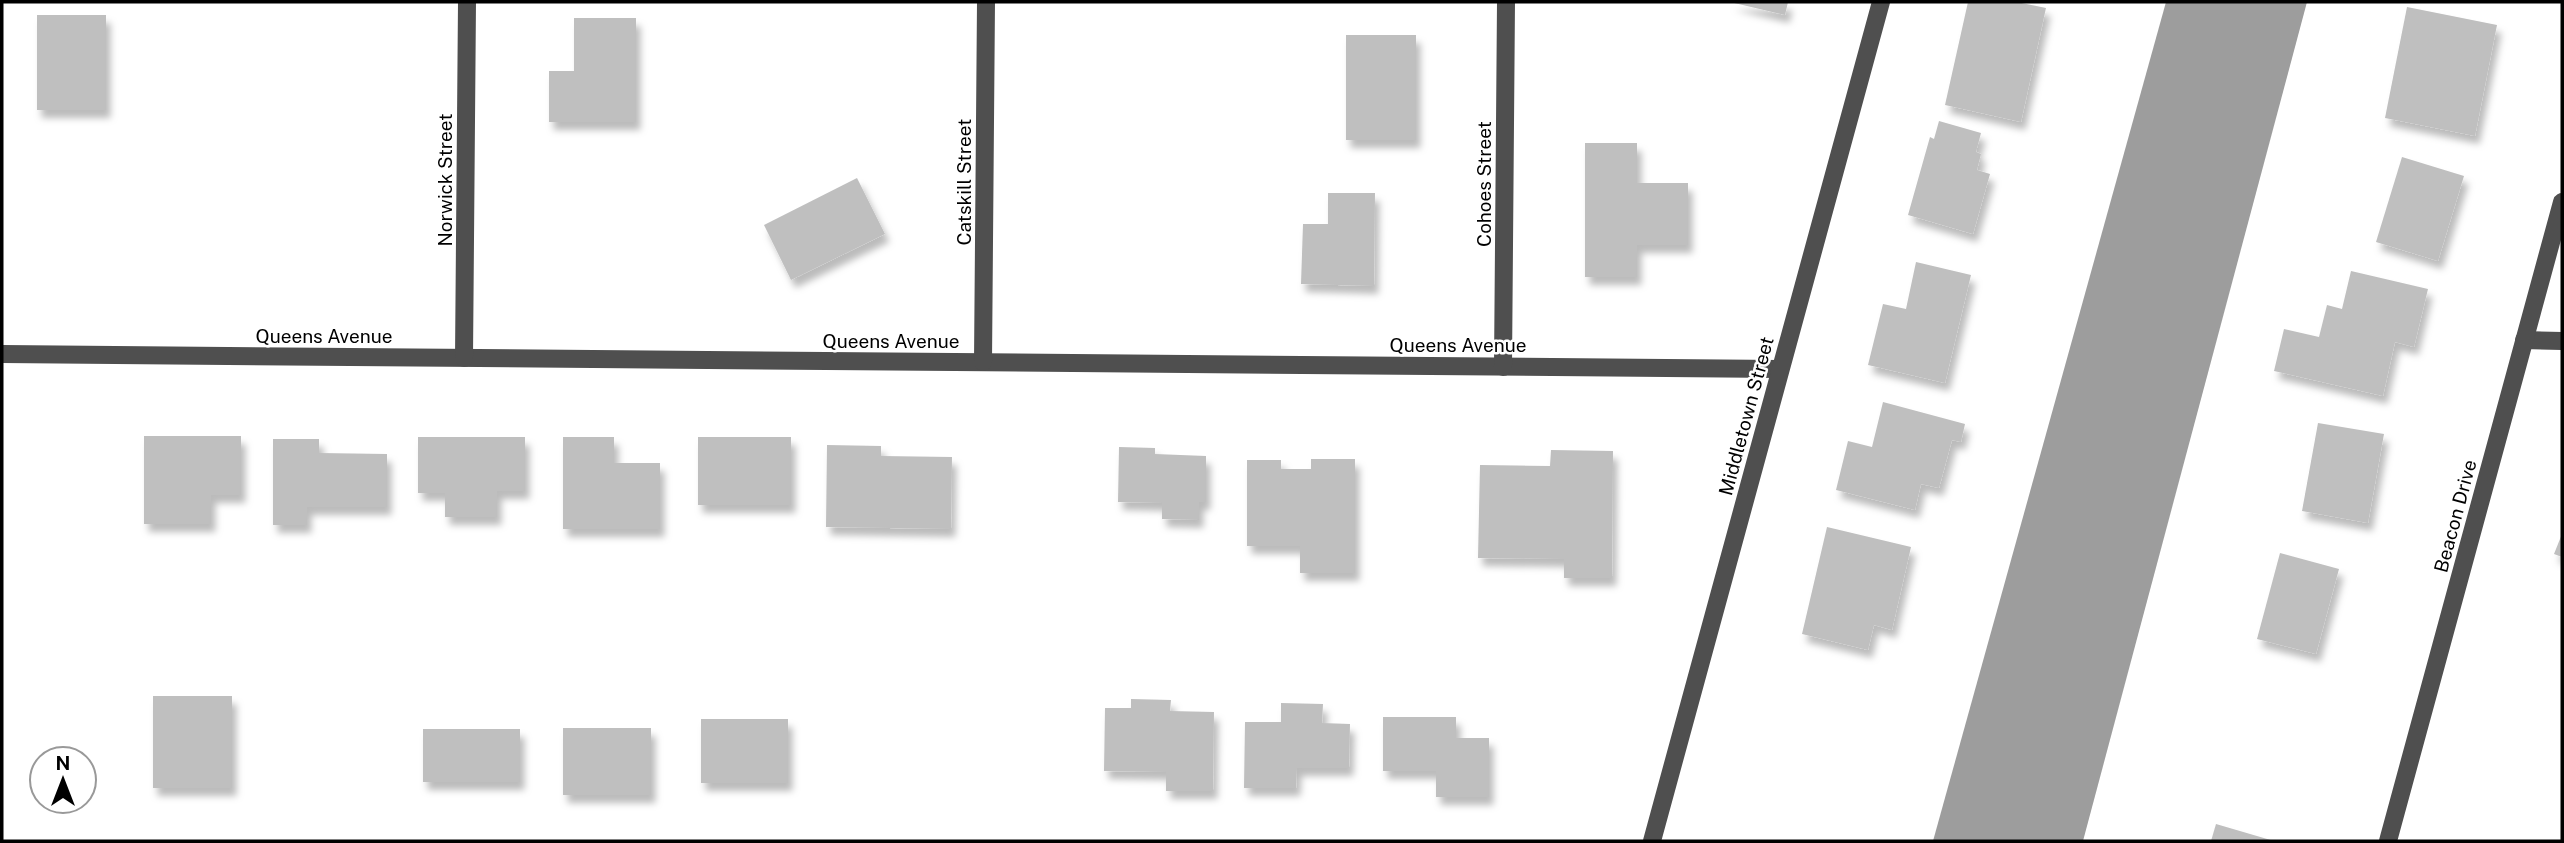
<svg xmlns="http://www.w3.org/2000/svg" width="2564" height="843" font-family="'Public Sans',sans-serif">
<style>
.water{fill:#9d9d9d}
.building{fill:#bfbfbf;filter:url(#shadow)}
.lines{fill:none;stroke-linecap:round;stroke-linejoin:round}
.minor{stroke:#4f4f4f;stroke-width:18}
.labels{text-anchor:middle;stroke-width:5;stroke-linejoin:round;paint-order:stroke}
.street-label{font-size:19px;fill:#000;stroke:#fff}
</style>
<defs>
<filter id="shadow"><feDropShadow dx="4.5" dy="8" stdDeviation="3.5" flood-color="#0004"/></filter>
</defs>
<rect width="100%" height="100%" fill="#fff"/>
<path class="water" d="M2166,2H2307L2083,841H1933Z"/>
<g class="building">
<path d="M1730,2H1788L1785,15Z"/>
<path d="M1968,2H2017L2046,8L2021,122L1945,105Z"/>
<path d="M2407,7L2497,25L2475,136L2385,118Z"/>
<rect x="37" y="15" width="69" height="95"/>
<path d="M574,18H636V122H549V71H574Z"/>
<rect x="1346" y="35" width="70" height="105"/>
<path d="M1939,121L1981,133L1976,152L1981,154L1977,170L1990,174L1973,234L1908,215L1930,137L1934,139Z"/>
<path d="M1585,143H1637V183H1688V245H1637V277H1585Z"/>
<path d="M2402,157L2464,176L2438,261L2376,242Z"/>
<path d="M857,178L885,234L791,280L764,225Z"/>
<path d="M1328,193H1375L1374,286L1301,284L1303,224H1328Z"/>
<path d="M1916,262L1971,275L1945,383L1868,365L1883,304L1906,309Z"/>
<path d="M2351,271L2428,289L2414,347L2395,342L2383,396L2274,371L2284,329L2319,337L2327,305L2342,309Z"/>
<path d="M1883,402L1965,424L1961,442L1952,440L1939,488L1921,484L1915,510L1836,490L1848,441L1872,447Z"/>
<path d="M2318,423L2384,434L2368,523L2302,511Z"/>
<path d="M144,436H241V495H211V524H144Z"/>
<path d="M418,437H525V491H497V517H445V493H418Z"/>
<path d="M563,437H614V463H660V529H563Z"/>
<rect x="698" y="437" width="93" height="68"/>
<path d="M273,439H319V453L387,454V507H307V525H273Z"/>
<path d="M827,445L881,446V456L952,457L951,529L826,527Z"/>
<path d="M1119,447L1155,448V454L1206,456V502H1199V520L1162,519V503L1118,502Z"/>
<path d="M1551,450L1613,451L1612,578H1564V559L1478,558L1480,465L1550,466Z"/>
<path d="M1311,459H1355V573H1300V546H1247V460H1281V469H1311Z"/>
<path d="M1827,527L1911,547L1892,630L1874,625L1868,650L1802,634Z"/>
<path d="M2562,534V557L2554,554Z"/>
<path d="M2280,553L2339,569L2316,654L2257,639Z"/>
<rect x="153" y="696" width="79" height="92"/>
<path d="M1131,699L1171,700L1170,711L1214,712L1213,791H1166V772L1104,771L1105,708H1131Z"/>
<path d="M1281,703L1323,704L1322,723L1350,724L1349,768H1297L1296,788H1244L1245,722H1281Z"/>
<path d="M1383,717H1456V738H1489V797H1436V771H1383Z"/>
<rect x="701" y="719" width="87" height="64"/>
<rect x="563" y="728" width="88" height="67"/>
<rect x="423" y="729" width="97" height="53"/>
<path d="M2216,824L2274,841H2211Z"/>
</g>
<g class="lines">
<g class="minor">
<path d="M2524,340L2562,341"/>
<path d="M2,354L1780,369"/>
<path d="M464,358L467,2"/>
<path d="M983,362L986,2"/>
<path d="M1503,367L1506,2"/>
<path d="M1652,841L1881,2"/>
<path d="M2388,841L2562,202"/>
</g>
</g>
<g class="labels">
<g class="street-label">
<text transform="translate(445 180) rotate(-90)" y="7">Norwick Street</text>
<text transform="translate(964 182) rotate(-90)" y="7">Catskill Street</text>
<text transform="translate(1484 184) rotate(-90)" y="7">Cohoes Street</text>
<text x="324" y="343">Queens Avenue</text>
<text x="891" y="348">Queens Avenue</text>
<text x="1458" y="352">Queens Avenue</text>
<text transform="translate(1746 416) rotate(-75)" y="7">Middletown Street</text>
<text transform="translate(2455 516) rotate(-75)" y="7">Beacon Drive</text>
</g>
</g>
<rect width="2564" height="843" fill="none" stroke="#000000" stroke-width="7"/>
<g transform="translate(63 780)"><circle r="33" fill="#ffffff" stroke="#999999" stroke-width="2"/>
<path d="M0-5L12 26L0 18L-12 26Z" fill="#000000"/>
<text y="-10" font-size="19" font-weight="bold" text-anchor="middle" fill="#000000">N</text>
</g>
</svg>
